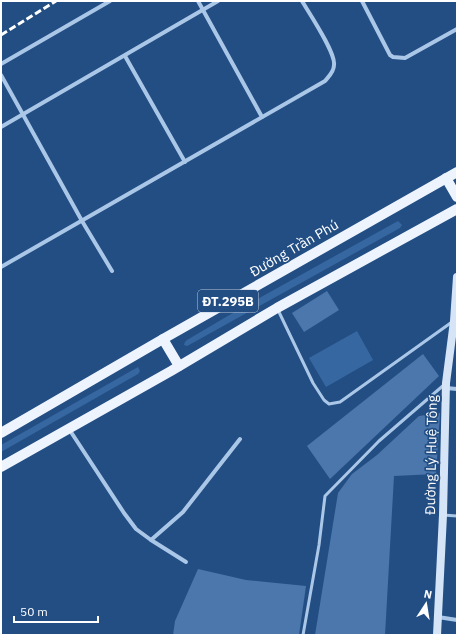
<svg xmlns="http://www.w3.org/2000/svg" width="458" height="636" font-family="'IBM Plex Sans',sans-serif">
<style>
.green{fill:#3767a1}
.building{fill:#4b77ac}
.lines{fill:none;stroke-linecap:round;stroke-linejoin:round}
.lane{stroke:#abc7e8;stroke-width:3}
.street{stroke:#abc7e8;stroke-width:4}
.secondary{stroke:#d6e4f7;stroke-width:8}
.primary{stroke:#eef4fe;stroke-width:10}
.rail{stroke:#fff;stroke-width:3;stroke-dasharray:7 3;stroke-linecap:butt}
.labels{text-anchor:middle;stroke-width:3.5;stroke-linejoin:round;paint-order:stroke}
.shield{fill:#224e84;stroke:#bdcada;stroke-width:1}
.shield-label{font-size:13px;font-weight:bold;fill:#fff}
.street-label{font-size:14px;fill:#fff;stroke:#224e84}
</style>
<rect width="100%" height="100%" fill="#224e84"/>
<g class="green">
<path d="M398,221L402,225L400,228L189,345L187,346L184,345L185,342L187,340L243,307Z"/>
<path d="M357,331L373,360L326,387L309,358Z"/>
<path d="M138,367L140,371L138,374L1,452V445Z"/>
</g>
<g class="building">
<path d="M327,291L339,310L304,332L292,313Z"/>
<path d="M423,354L439,376L330,479L307,446Z"/>
<path d="M440,413L436,474L394,476L385,635H315L338,493L352,474L377,455L419,416Z"/>
<path d="M198,569L246,580L306,586L299,635H173L175,621Z"/>
</g>
<g class="lines">
<g class="lane">
<path d="M278,310L313,383L324,400L329,404L340,402L452,322"/>
<path d="M443,515L457,516"/>
<path d="M303,635L319,545L325,496L379,441L445,384"/>
</g>
<g class="street">
<path d="M198,1L262,117"/>
<path d="M362,1L390,55L393,57L405,58L457,29"/>
<path d="M125,56L185,162"/>
<path d="M1,64L110,1"/>
<path d="M1,75L82,221L112,271"/>
<path d="M1,127L218,1"/>
<path d="M1,267L325,81C329,76 334,72 334,65C336,53 309,13 302,1"/>
<path d="M446,388L457,389"/>
<path d="M69,429L124,513L136,529L151,540L183,512L240,439"/>
<path d="M151,540L186,562"/>
<path d="M438,617L457,620"/>
</g>
<path class="secondary" d="M437,635L443,515L446,383L454,321L457,277"/>
<g class="primary">
<path d="M446,178L457,197"/>
<path d="M163,339L179,366"/>
<path d="M1,433L163,339L457,172"/>
<path d="M1,467L171,371L277,308L457,209"/>
</g>
<path class="rail" d="M1,35L56,1"/>
</g>
<g class="labels">
<rect class="shield" x="198" y="290" width="60" height="22" rx="3"/>
<g class="shield-label">
<text x="228" y="306">ĐT.295B</text>
</g>
<g class="street-label">
<text transform="translate(294 248) rotate(-30)" y="5">Đường Trần Phú</text>
<text transform="translate(431 455) rotate(-89)" y="5">Đường Lý Huệ Tông</text>
</g>
</g>
<rect width="458" height="636" fill="none" stroke="#ffffff" stroke-width="4"/>
<g transform="translate(426 604) rotate(12)" stroke="#224e84" stroke-width="3" paint-order="stroke">
<path d="M0-3L7 15L0 10L-7 15Z" fill="#ffffff"/>
<text y="-6" font-size="11" font-weight="bold" text-anchor="middle" fill="#ffffff">N</text>
</g>
<path d="M14 616v6h84v-6" fill="none" stroke="#ffffff" stroke-width="2"/>
<text x="20" y="616" font-size="12" fill="#ffffff" stroke="#224e84" stroke-width="3" paint-order="stroke">50 m</text>
</svg>
